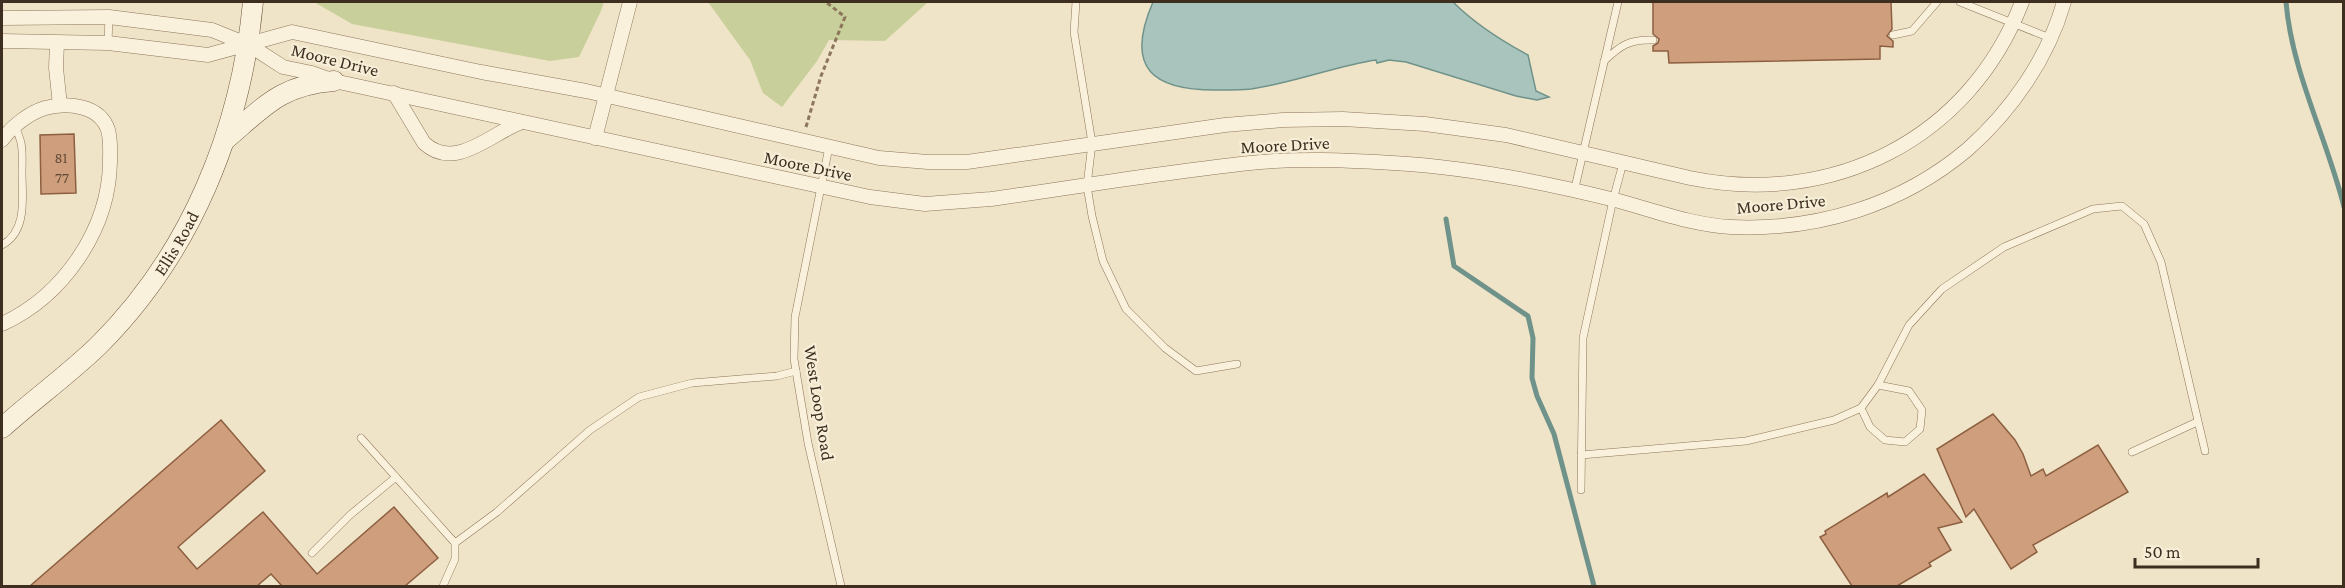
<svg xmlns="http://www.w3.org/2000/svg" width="2345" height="588" font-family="'Crimson Pro',serif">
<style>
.green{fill:#c9cf9b}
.water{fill:#a9c4bc;stroke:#6f938a;stroke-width:1.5}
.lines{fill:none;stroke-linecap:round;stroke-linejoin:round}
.stream{stroke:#6f938a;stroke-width:5}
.building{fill:#cf9f7d;stroke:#8d5f41;stroke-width:1.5}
.lane-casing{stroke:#8d765c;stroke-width:8}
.street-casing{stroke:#8d765c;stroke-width:15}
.secondary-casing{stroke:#6f573f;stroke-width:21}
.path{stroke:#8d765c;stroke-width:3;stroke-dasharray:4.5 3;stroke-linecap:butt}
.lane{stroke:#faf1dc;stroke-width:7}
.street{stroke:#faf1dc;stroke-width:14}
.secondary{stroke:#faf1dc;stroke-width:20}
.labels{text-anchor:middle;stroke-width:4.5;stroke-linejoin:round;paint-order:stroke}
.number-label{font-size:15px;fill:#624a37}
.street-label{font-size:18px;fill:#3d2e20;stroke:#f7eed8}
</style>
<rect width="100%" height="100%" fill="#f0e4c8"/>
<g class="green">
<path d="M314,2H604L601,11L579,57L550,61L352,24Z"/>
<path d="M708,2H928L885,41L829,40L817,61L782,107L763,93L750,60Z"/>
</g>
<path class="water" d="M1153,2H1453C1474,23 1502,41 1528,55L1536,91L1549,97L1537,100L1516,96L1406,62L1389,60L1377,63L1376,60C1336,66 1293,83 1251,89C1241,90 1230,90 1219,90C1153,91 1124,69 1153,2Z"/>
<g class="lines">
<g class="stream">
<path d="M2286,2C2292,73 2327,138 2344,207"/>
<path d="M1446,219L1454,266L1528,316L1533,338L1532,378L1537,396L1554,434L1594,586"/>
</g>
</g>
<g class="building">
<path d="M1653,2H1891L1892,29L1887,36L1893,41V47L1880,46V59L1669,63L1668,51H1653V46L1658,43L1659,39L1653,34Z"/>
<path d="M74,134L76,193L41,194L40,135Z"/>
<path d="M1993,414L2015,440L2023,454L2031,476L2043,469L2046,476L2098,445L2128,492L2033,545L2037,552L2011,569L1974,509L1966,517L1937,449Z"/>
<path d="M221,420L265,471L178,547L197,569L263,512L317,574L394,507L438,558L405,586H282L271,574L257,586H30Z"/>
<path d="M1924,474L1962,522L1938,528L1951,550L1929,563L1931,566L1897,586H1852L1820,537L1826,534L1825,531L1887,493L1888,497Z"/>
</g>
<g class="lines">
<defs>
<g id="lane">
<path d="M1076,2L1074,32L1092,143L1087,186L1092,216L1103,261L1126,309L1165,348L1196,371L1237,364"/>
<path d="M1960,2L2050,38"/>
<path d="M1893,35L1912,31L1937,2"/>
<path d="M108,43L109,17"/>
<path d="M1604,61C1621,45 1630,39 1653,40"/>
<path d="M829,147L795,317L794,359L808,443L841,586"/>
<path d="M1574,192L1618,2"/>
<path d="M2,245C28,231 22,196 22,172C22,163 23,152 21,143C20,138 17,131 15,126"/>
<path d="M1861,408L1870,427L1885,440L1905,442L1920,429L1922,410L1909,391L1878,385"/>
<path d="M361,438L455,543V559L443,586"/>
<path d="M2132,452L2197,422"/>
<path d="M1581,455L1746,441L1834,420L1861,408L1878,385L1909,325L1942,289L2004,247L2093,209L2122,206L2144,224L2161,262L2205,451"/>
<path d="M1581,490L1583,338L1613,200L1623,163"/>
<path d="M455,543L497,512L590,430L639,397L692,383L777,376L796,371"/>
<path d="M312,553L350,515L396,477"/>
</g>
<g id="street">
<path d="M2,18L109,17L212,30L249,45L283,67L312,73L334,81L870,197L925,204L991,199C1077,187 1164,172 1250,163C1297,158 1345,160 1393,163C1467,167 1543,182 1615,200C1653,210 1692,225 1731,227C1817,231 1902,205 1968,149C2012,110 2048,58 2064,2"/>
<path d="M2,41L108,43L208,55L292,32L481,72L586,91L879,158L928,162H967L1225,125L1283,120L1343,119L1425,124L1506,135L1690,178C1832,207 1969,140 2022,2"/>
<path d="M57,43L56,68L60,105"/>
<path d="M394,93L424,143C455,172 491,133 522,122"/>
<path d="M595,138L630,2"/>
<path d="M2,140C12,126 29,113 45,108C67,102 100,105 108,130C111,140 110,152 110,162C109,230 63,296 2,324"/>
</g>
<g id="secondary">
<path d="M225,140C264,107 280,85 334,81"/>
<path id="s1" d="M2,428C33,400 68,375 99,345C191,253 241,130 253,2"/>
</g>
</defs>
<use href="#lane" class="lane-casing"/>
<use href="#street" class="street-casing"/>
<use href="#secondary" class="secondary-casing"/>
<path class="path" d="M806,127L821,76L845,17L826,2"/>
<use href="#lane" class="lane"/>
<use href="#street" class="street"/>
<use href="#secondary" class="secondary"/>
</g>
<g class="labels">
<g class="number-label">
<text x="61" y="163">81</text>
<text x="62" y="183">77</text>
</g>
<g class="street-label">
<text transform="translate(335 60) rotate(14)" y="6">Moore Drive</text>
<text transform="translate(1285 145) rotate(-3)" y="6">Moore Drive</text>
<text transform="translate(808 166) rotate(12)" y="6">Moore Drive</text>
<text transform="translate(1781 204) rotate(-5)" y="6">Moore Drive</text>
<text dy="6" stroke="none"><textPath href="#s1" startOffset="256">Ellis Road</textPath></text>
<text transform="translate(819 403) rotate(81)" y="6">West Loop Road</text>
</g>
</g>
<rect width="2345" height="588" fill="none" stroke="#3d2e20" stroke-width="6"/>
<path d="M2135 558v9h123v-9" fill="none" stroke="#3d2e20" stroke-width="3"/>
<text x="2144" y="558" font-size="18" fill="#3d2e20" stroke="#f7eed8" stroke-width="4.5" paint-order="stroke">50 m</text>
</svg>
